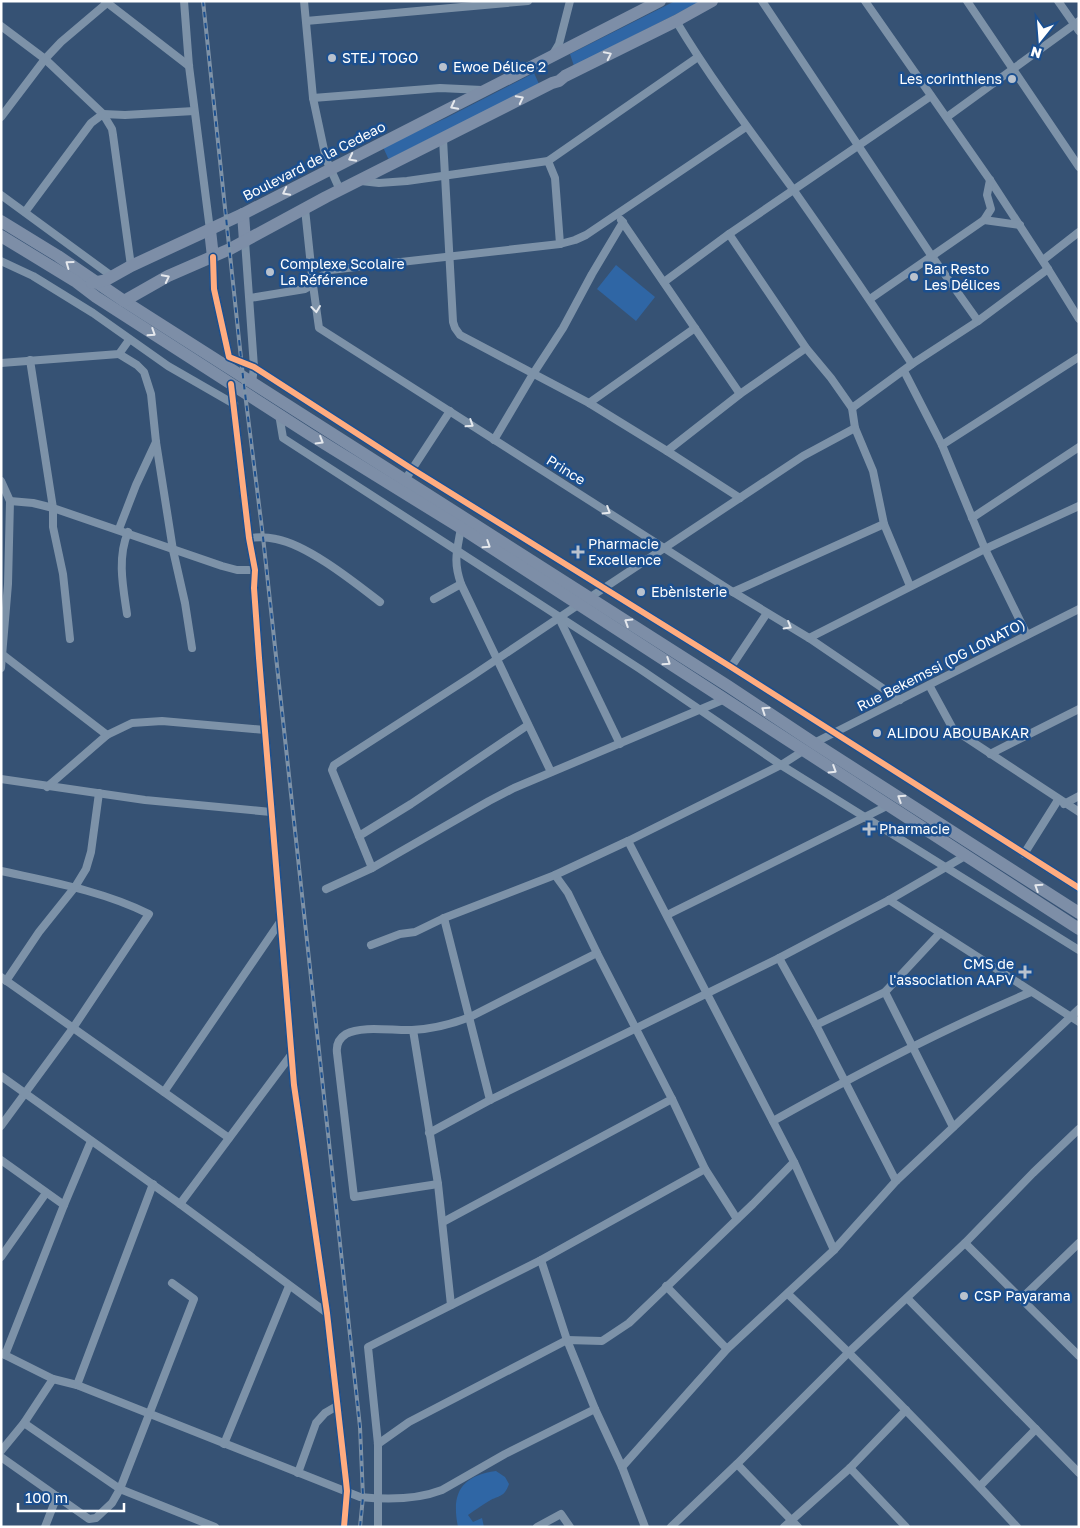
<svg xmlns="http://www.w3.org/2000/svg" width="1080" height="1528" font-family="'Golos Text',sans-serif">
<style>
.green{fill:#2f66a5}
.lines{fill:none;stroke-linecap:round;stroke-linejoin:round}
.minor{stroke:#7d92a8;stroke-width:8}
.primary{stroke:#7d8ea7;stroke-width:12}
.rail-casing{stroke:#7e92a7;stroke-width:4}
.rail{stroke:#1b4f8f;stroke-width:2;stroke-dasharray:5.5;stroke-linecap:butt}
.cycleway-casing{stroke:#1b4f8f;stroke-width:9}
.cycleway{stroke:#ffac80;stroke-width:6}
.oneway{stroke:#e5e8ed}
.oneway2{stroke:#e5e9ee}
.poi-dot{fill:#b9c2ce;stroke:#1b4f8f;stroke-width:2}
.labels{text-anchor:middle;stroke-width:5;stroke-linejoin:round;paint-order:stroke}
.poi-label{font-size:14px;fill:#fff;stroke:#1b4f8f;text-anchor:start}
.street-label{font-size:14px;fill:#fff;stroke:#1b4f8f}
</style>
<rect width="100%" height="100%" fill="#365274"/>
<g class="green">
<path d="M675,1H702L574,66L570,54Z"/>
<path d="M534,73L539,84L389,159L388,158L383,147L446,118Z"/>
<path d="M616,265L655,297L636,321L597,289Z"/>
<path d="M496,1471L505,1477L509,1484C504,1498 499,1495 489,1501C482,1505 475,1510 468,1515L473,1522L482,1518L484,1527H458C451,1493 461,1476 496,1471Z"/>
</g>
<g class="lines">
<g class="minor">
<path d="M105,1L189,66"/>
<path d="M184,1L189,66L210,230"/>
<path d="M304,1L313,98L326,159L340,190"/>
<path d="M762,1L931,255L978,321"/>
<path d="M865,1L990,180L1048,269L1079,319"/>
<path d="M967,1L1079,167"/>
<path d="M1058,1L1079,31"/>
<path d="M306,21L528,1"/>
<path d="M676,21C712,81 754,136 795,192C835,249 874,306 912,364"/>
<path d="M1,26L45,59L103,114L112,129L113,135L131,266"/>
<path d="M553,54L559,44L570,1"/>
<path d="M313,98L440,88L482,90"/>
<path d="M1,117L45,59L61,42L107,3"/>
<path d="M947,117L1079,21"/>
<path d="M443,139L453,322L455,328L460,335L589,403L667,451L740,498"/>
<path d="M548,161L555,178L560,244"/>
<path d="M361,181L379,183L407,181L548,161L698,57"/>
<path d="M1,195L113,277"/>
<path d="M305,209L313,285L319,328L733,592L809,638L900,700"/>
<path d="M25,212L91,123L103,114L125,115L194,111"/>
<path d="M621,220L740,394"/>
<path d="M984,220L991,209L987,195L990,180"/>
<path d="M729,234L806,348L831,378L852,408L855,428L873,471L884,524L910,586"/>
<path d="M245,241L254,367L252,383"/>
<path d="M213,257L214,289L229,357L254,367L412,469L731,667L1079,888"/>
<path d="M1043,260L1079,232"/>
<path d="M1,261L33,276L93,313L168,366L234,404"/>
<path d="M664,282L729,234L931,96"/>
<path d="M250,298L305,289C315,284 320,276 330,270L560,244L575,240L586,235L746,127"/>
<path d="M870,299L984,220L1020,225"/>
<path d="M119,354L137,365L144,372L151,394L156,442L173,550L185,603L192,648"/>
<path d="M30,360L53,508V527L63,574L70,639"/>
<path d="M1,363L119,354L129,340"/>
<path d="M904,371L942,445L985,549L1027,635"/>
<path d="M231,384L249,538L255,570L254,588L259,658L294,1085L327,1313L346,1481L347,1491L344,1527"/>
<path d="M589,403L695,328"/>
<path d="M852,408L912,364L978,321L1048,269"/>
<path d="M279,414L283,438L640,669L781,765L1079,950"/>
<path d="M494,440L533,374L563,328L592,274L623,222"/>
<path d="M942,445L1079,357"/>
<path d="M667,451L740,394L806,348"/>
<path d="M405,480L450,411"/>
<path d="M1,481L10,501L8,584L1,668"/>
<path d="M10,501L33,503L53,508L222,566L237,570H255"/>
<path d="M972,518L1079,447"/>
<path d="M461,528C457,551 453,561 461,584L551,772"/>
<path d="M119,529L136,485L156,442"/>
<path d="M249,538C258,537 267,537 276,539C308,545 354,582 380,602"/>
<path d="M733,592L884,524"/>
<path d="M589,598L803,456L855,428"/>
<path d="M434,599L461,584"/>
<path d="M127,614C123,587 117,558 128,532"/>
<path d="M560,620L620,744"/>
<path d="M809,638L985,549L1079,506"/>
<path d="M3,655L107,735"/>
<path d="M731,667L767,613"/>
<path d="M929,685L953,729L1079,812"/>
<path d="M814,743L1079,609"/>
<path d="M990,754L1079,709"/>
<path d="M1,779L145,800L271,812"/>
<path d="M47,787L107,735L132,723L162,721L265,730"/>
<path d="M1064,804L1079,796"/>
<path d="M359,836L411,804L528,725"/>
<path d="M628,841L794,1162L834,1250"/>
<path d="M1024,854L1058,800"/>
<path d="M372,868L332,770L334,765L472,676L578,605"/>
<path d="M1,871C51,882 103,891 149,914L73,1028L1,1126"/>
<path d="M555,875L568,893L597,953L672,1099L705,1169L737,1219"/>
<path d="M326,889L372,868L489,801L514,788L725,699"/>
<path d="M889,900L1079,1022"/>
<path d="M667,915L889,805"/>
<path d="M444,918L490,1100"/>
<path d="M940,933L885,992L953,1127"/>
<path d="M371,945L400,934L415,932L444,918L555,875L628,841L781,765L803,751"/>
<path d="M779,958L816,1025L896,1181"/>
<path d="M1,977L229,1138"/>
<path d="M6,981L39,932L75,887L86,869L91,852L99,793"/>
<path d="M816,1025L885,992"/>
<path d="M413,1030L438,1184L451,1305"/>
<path d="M1,1076L180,1204L327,1313"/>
<path d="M164,1092L280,922"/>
<path d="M773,1121C857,1074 943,1029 1031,992"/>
<path d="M429,1133L490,1100L779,958L889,900L965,856"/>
<path d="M1,1160L64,1205"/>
<path d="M438,1184L354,1197L337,1053C336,1045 338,1039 346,1034C362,1025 394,1031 412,1030C432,1029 452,1024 470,1017L597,953"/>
<path d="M180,1204L291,1055"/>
<path d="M443,1222L672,1099"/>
<path d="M965,1243L1079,1356"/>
<path d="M1,1257L46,1193"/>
<path d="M541,1260L567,1340L595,1409L622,1467L645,1527"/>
<path d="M666,1286L727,1349"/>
<path d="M788,1294C867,1369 943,1447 1017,1527"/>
<path d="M907,1298L1079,1473"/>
<path d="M1022,1298L1079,1243"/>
<path d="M1,1353L53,1379L77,1385L360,1497C388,1500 416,1500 442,1490L505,1454L595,1409"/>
<path d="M5,1355L64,1205L91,1141"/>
<path d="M77,1385L153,1184"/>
<path d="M24,1423L120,1489L215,1527"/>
<path d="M224,1444L289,1286"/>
<path d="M378,1444L409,1422L567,1340L602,1341L629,1323L753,1204L794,1162"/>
<path d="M1,1451L24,1423L53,1379"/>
<path d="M1,1457L89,1519L96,1518L112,1503L120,1489L194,1299L172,1283"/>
<path d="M737,1464L798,1527"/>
<path d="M622,1467L727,1349L834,1250L896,1181L1079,1009"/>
<path d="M850,1468L906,1527"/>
<path d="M298,1473L316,1423L325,1413L337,1406"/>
<path d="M980,1486L1036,1429"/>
<path d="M45,1527L57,1496"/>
<path d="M378,1527V1444L368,1347L541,1260L705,1169"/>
<path d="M537,1527L561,1514L570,1527"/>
<path d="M671,1527L737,1464L849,1352L965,1243L1033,1173L1079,1129"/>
<path d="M784,1527L850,1468L906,1410"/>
</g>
<g class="primary">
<path d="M243,214L245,241"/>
<path d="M1,221L58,256L124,301L728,686L814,743L1079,913"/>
<path d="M210,230L213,257"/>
<path d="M1,236L75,281L96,297L309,434L461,528L1079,929"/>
<path d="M92,283L106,280L131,266L243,214L660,1"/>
<path d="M124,301L168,276L230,249L326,197L552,83L559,81L565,76L676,21L712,1"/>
</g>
<defs>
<path id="rail" d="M203,1L243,377L263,537L360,1427L363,1497L360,1527"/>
</defs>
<use href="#rail" class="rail-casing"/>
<use href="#rail" class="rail"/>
<defs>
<g id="cycleway">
<path d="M213,257L214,289L229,357L254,367L412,469L731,667L1079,888"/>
<path d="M231,384L249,538L255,570L254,588L259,658L294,1085L327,1313L346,1481L347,1491L344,1527"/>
</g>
</defs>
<use href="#cycleway" class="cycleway-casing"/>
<use href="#cycleway" class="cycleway"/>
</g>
<defs><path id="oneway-chevron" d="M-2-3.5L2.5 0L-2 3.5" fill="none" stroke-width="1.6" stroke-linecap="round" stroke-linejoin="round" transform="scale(1.25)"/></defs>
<g class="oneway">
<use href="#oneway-chevron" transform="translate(608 55) rotate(-26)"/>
<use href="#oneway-chevron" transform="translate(520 99) rotate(-27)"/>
<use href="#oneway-chevron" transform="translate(454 106) rotate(153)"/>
<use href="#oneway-chevron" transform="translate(352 158) rotate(153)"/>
<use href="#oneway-chevron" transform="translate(286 192) rotate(153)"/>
<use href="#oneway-chevron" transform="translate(69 264) rotate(-144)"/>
<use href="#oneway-chevron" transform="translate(166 278) rotate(-27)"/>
<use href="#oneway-chevron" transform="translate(152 333) rotate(33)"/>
<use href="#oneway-chevron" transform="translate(320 441) rotate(31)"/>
<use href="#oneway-chevron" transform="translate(487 545) rotate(33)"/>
<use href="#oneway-chevron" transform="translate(628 622) rotate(-148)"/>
<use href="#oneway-chevron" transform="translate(667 662) rotate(33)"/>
<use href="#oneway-chevron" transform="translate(765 710) rotate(-146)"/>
<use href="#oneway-chevron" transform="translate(833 770) rotate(32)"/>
<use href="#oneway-chevron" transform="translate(901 798) rotate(-147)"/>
<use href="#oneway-chevron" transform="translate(1038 887) rotate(-147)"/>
</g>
<g class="oneway2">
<use href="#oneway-chevron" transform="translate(316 309) rotate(83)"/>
<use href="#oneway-chevron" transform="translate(470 424) rotate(33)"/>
<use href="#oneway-chevron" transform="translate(607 511) rotate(32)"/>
<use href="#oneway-chevron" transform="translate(788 626) rotate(31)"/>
</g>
<g class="poi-dot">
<circle cx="332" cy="58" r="5"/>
<circle cx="443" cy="67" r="5"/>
<circle cx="1012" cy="79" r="5"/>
<circle cx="270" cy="272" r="5"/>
<circle cx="914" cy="277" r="5"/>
<path d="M575.5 544.5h5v5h5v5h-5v5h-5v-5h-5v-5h5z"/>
<circle cx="641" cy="592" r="5"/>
<circle cx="877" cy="733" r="5"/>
<path d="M866.5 821.5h5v5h5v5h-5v5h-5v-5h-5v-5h5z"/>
<path d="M1022.5 964.5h5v5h5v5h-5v5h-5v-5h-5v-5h5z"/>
<circle cx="964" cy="1296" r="5"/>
</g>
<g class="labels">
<g class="poi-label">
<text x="342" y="63">STEJ TOGO</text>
<text x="453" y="72">Ewoe Délice 2</text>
<text x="1002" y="84" text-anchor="end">Les corinthiens</text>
<text x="280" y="269">Complexe Scolaire<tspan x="280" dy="16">La Référence</tspan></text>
<text x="924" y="274">Bar Resto<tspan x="924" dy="16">Les Délices</tspan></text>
<text x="588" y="549">Pharmacie<tspan x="588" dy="16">Excellence</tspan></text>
<text x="651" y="597">Ebènisterie</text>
<text x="887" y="738">ALIDOU ABOUBAKAR</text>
<text x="879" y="834">Pharmacie</text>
<text x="1014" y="969" text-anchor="end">CMS de<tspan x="1014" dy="16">l'association AAPV</tspan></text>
<text x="974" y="1301">CSP Payarama</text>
</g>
<g class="street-label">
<text transform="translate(314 161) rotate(-27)" y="5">Boulevard de la Cedeao</text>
<text transform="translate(566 470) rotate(32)" y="5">Prince</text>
<text transform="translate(941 665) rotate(-27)" y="5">Rue Bekemssi (DG LONATO)</text>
</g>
</g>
<rect width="1080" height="1528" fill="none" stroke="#ffffff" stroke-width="5"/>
<g transform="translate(1040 40) rotate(197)" stroke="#1b4f8f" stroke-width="4" paint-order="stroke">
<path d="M0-4L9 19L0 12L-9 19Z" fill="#ffffff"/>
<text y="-8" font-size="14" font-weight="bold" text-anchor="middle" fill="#ffffff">N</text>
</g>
<path d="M18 1503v8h106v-8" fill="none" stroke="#ffffff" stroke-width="2.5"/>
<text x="25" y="1503" font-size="15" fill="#ffffff" stroke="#1b4f8f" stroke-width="4" paint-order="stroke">100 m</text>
</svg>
